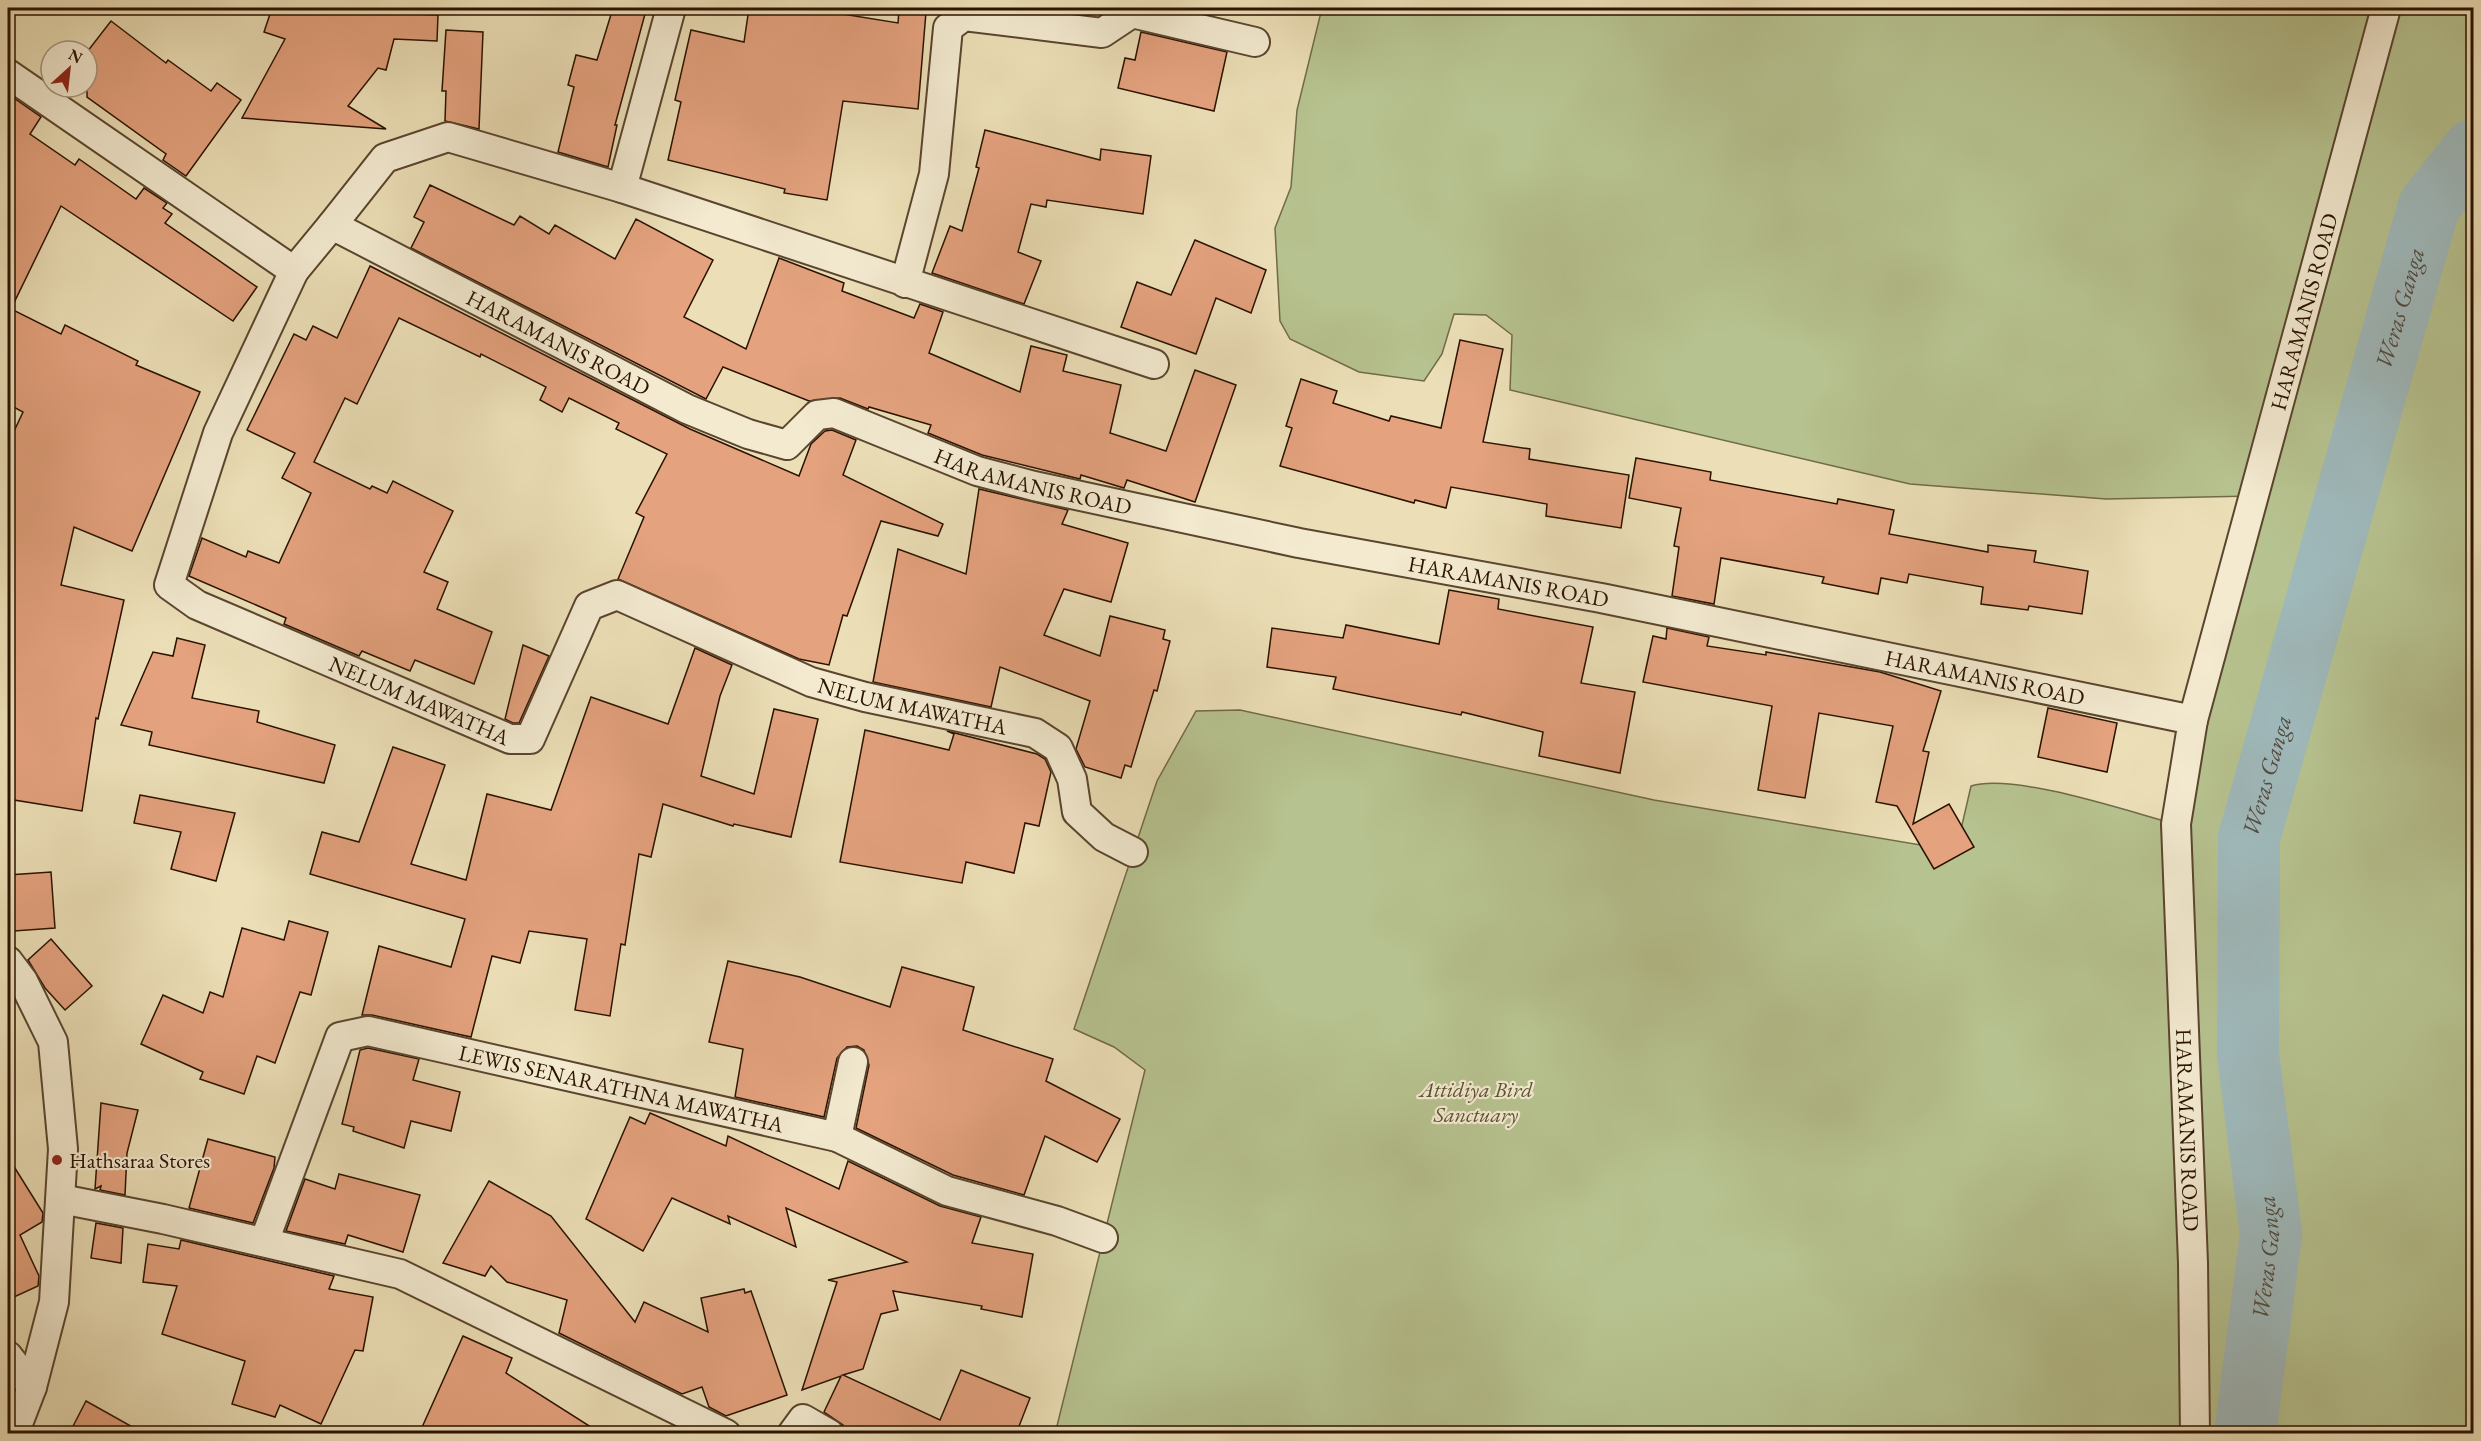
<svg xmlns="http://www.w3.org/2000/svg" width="2481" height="1441" font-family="'EB Garamond',serif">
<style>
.green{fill:#b6c28f;stroke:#706a48;stroke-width:1.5}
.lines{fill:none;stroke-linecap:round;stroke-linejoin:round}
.river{stroke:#9fb9bb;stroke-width:62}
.building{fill:#e4a27e;stroke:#2a1200;stroke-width:1.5}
.street-casing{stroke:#5a452e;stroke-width:32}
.street{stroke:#f3ead0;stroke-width:28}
.poi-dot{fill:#8f2418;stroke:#f3ead0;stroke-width:2}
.labels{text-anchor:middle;stroke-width:4.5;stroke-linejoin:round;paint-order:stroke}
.street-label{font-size:22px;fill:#2a1200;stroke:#f3ead0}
.park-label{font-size:22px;font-style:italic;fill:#5b5032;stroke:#f3ead0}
.poi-label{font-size:22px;fill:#2a1200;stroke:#f3ead0;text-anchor:start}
.water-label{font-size:24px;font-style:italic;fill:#534c41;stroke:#f3ead0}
</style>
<rect width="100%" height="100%" fill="#ecdfb7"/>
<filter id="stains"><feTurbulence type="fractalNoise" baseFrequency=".00333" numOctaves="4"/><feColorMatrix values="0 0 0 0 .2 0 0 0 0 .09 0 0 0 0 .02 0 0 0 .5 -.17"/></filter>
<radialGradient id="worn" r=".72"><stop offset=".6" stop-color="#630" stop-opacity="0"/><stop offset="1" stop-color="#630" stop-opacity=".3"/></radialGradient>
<path class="green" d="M1322,8H2473V1433L1055,1434L1145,1070L1114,1047L1074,1029L1157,781L1196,711L1240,710L1654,800L1956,851L1971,786C2015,773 2127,811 2175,824L2253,496L2106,499L1910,484L1510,390L1512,335L1486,315L1454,314L1442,354L1424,381L1359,372L1290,339L1280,321L1275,228L1291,187L1297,110Z"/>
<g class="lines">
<path class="river" id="s1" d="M2245,1434L2271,1234L2248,1054L2249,838L2429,206L2474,149"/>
</g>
<g class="building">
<path d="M272,8H413V14L438,15L437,41L394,39L386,70L378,68L348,106L386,129L242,118L285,39L264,32Z"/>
<path d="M613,8H625L645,14L615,125H617L608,167L558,152L574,87L568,85L576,55L597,60Z"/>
<path d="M749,8H805L898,23L899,10L926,12L918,109L843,101L827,200L784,193L785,189L668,160L681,102L675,100L691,30L744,42Z"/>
<path d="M111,21L166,63L168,60L211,91L217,83L241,100L186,176L163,160L166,154L87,97V52Z"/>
<path d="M446,30L483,32L479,129L445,121L446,91H442Z"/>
<path d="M1141,32L1227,52L1214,111L1118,88L1125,58L1135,60Z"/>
<path d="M8,94L41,117L30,134L75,165L79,159L136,199L144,188L167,203L163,208L172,214L165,223L257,287L233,321L61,206L11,309L61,334L65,325L138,361L136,365L200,392L132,551L74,527L61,585L124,600L98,719L96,718L82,811L8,799V444L23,412L8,404Z"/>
<path d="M985,130L1100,160L1101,149L1151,156L1143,214L1047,200L1046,207L1031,204L1018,252L1041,261L1024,304L932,273L950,226L962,231L979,168L976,167Z"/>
<path d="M430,185L514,225L520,216L549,234L555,225L615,259L636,219L713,260L684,317L746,349L779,258L844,283L842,291L914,318L920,304L943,312L929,353L1020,392L1031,346L1067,355L1063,371L1121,385L1110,433L1166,451L1195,370L1236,385L1195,502L1127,480L1124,488L1081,475L1080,479L982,455L928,433L931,425L869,407L868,409L840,398L809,401L723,367L706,399L411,248L424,222L414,217Z"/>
<path d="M1195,240L1266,270L1251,313L1216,298L1196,354L1121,327L1137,282L1171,295Z"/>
<path d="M370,266L690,429L799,476L811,444L825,431L832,430L856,440L843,475L943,524L938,536L881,521L847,616L843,615L829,665L799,659L618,579L644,517L636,513L667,454L616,429L619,423L569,398L562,412L540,400L546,387L481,354L480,357L399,318L357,404L345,398L314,462L370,489L372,486L387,493L393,481L453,511L424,572L448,582L437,609L492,632L474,684L415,660L410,671L362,651L359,656L284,624L286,618L189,576L202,538L246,557L248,551L279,563L311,493L282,478L295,453L247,430L294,334L306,340L313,326L337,338Z"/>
<path d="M1460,340L1503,349L1483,442L1530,449L1529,459L1629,475L1621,528L1546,516L1547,504L1451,487L1446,508L1415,500L1414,503L1280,466L1292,428L1286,426L1301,379L1337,391L1333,403L1389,421L1391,416L1441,428Z"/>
<path d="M1636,458L1711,472L1710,480L1837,504L1838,499L1894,510L1889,534L1988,552V545L2036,551L2034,562L2088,571L2082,614L2029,606L2028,610L1981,604L1983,587L1909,574L1907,583L1881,578L1878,594L1822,583L1824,577L1721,558L1714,604L1672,596L1679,547L1674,546L1681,508L1629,498Z"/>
<path d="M979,489L1068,510L1062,524L1128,543L1111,602L1064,589L1044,635L1100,656L1110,616L1165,630L1163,639L1170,641L1157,691L1154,690L1131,767L1125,765L1121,778L1085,767L1076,749L1090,701L1000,667L991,707L873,682L898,549L966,574Z"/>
<path d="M1449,590L1499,599L1498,609L1593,627L1581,683L1635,692L1620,773L1539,756L1543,732L1462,712L1461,715L1333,689L1336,677L1267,667L1272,628L1343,638L1346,625L1439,644Z"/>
<path d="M1667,628L1709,637L1707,646L1766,655V652L1880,672L1941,691L1923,751L1929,752L1913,824L1949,804L1974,847L1934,869L1897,806L1876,802L1893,726L1819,713L1805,798L1758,790L1772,706L1643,682L1653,636L1666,639Z"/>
<path d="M177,638L205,645L192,698L259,711L257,722L335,745L324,783L149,745L152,732L121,725L153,652L173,656Z"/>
<path d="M523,645L549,656L519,723H513L505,719Z"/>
<path d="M695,648L732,665L720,696L701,776L754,794L774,709L818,719L791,837L734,824L733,826L663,804L651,857L639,854L625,945L621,944L610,1016L575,1010L587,939L529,931L520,963L492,956L471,1037L372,1015H362L379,946L451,967L465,919L310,874L322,832L359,842L393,747L445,765L411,864L466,880L487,794L551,810L591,697L668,724Z"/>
<path d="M2048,708L2117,723L2107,772L2038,757Z"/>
<path d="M865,730L949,750L954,734L947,731L1037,754L1045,759L1051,772L1039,826L1025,823L1014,873L966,862L962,883L840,862Z"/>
<path d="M140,795L235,813L216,881L171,869L181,832L134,823Z"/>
<path d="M51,872L55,928L14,931L13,917H8V875Z"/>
<path d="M289,921L328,932L311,995L300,992L275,1063L257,1056L244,1094L200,1079L203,1072L141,1044L163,995L203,1013L210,992L223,997L242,928L284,940Z"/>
<path d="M51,939L92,986L65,1010L45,988L28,960Z"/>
<path d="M728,961L800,977L890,1007L902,967L974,987L963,1030L1053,1059L1046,1081L1120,1119L1097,1162L1045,1136L1024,1195L953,1175L856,1128L869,1065L864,1050L857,1046L847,1047L837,1058L824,1117L735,1097L743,1049L709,1042Z"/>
<path d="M368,1048L419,1059L413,1080L460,1092L451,1131L411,1121L404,1148L353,1131L354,1127L342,1124L360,1050Z"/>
<path d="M101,1103L138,1110L127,1153L125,1195L100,1190L101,1186L95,1189Z"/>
<path d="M650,1113L726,1146L728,1136L839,1189L848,1161L940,1206L981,1217L972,1243L1033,1254L1022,1317L981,1309L982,1306L893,1291L898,1310L881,1314L863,1369L843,1375L940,1420L961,1370L1030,1398L1016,1434H845L843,1425L824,1412L841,1376L802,1390L837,1282L828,1280L907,1262L786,1208L796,1247L728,1216L730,1224L672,1198L643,1251L586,1219L630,1117L645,1124Z"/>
<path d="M208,1139L275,1157L274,1168L253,1223L189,1208Z"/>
<path d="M8,1157L43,1213L42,1222L20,1235L39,1276L38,1286L14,1297L8,1282Z"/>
<path d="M339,1174L420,1195L403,1252L348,1235L345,1244L286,1231L305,1179L335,1189Z"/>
<path d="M489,1181L551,1216L635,1322L644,1302L708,1332L701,1298L744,1289L745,1293L751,1291L787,1395L726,1416L709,1407L702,1387L682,1394L559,1333L567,1300L507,1282L491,1266L485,1276L443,1263Z"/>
<path d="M96,1223L123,1228L121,1263L91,1258Z"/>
<path d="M181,1240L334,1276L329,1289L373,1297L363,1351L355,1350L321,1424L280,1405L275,1417L232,1404L245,1361L162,1334L177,1286L143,1282L148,1244L179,1249Z"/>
<path d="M463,1336L512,1358L506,1373L602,1434H419Z"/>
<path d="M86,1401L145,1434H69Z"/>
</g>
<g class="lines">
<defs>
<g id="street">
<path id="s2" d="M8,74L294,271L332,225L687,409L748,434L787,445L817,415L834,413L977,471L1034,486L1299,543L1601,598L2193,720L2176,824L2193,1263L2195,1434"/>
<path d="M622,188L671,8"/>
<path d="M332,225L385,158L448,137L622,188L1154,364"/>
<path id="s3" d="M294,271L218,433L169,585L197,605L510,739H530L589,606L617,595L811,682L865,697L1035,733L1058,748L1072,779L1077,812L1104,837L1133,852"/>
<path d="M905,283L934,174L948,28L964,16L1102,33L1132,13L1255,42"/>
<path id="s4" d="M2193,720L2386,8"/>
<path d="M8,961L23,981L53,1042L63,1149L54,1302L32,1387L14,1434"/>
<path d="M837,1137L853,1062"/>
<path d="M61,1199L163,1219L400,1274L726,1434"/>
<path id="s5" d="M264,1242L340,1037L368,1031L837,1137L947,1191L1057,1221L1103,1238"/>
<path d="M8,1356L32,1387"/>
<path d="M792,1434L803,1419L829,1434"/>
</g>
</defs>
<use href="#street" class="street-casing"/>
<use href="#street" class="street"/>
</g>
<circle class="poi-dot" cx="57" cy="1160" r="6"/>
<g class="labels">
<g class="street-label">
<text dy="8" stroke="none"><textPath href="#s4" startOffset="423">HARAMANIS ROAD</textPath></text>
<text dy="8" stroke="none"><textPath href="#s2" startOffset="662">HARAMANIS ROAD</textPath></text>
<text dy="8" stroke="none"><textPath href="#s2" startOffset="1184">HARAMANIS ROAD</textPath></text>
<text dy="8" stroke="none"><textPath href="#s2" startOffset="1670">HARAMANIS ROAD</textPath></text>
<text dy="8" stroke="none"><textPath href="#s2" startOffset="2156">HARAMANIS ROAD</textPath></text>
<text dy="8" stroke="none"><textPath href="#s3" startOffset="615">NELUM MAWATHA</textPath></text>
<text dy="8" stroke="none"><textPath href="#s3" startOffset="1226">NELUM MAWATHA</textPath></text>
<text dy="8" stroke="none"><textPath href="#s5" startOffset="507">LEWIS SENARATHNA MAWATHA</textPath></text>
<text dy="8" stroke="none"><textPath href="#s2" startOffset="2780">HARAMANIS ROAD</textPath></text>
</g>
<g class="park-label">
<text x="1476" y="1097">Attidiya Bird<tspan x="1476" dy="25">Sanctuary</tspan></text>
</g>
<g class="poi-label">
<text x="69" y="1168">Hathsaraa Stores</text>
</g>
<g class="water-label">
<text dy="8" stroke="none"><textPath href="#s1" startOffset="1150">Weras Ganga</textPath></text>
<text dy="8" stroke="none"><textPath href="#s1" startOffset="664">Weras Ganga</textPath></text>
<text dy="8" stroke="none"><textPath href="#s1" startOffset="178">Weras Ganga</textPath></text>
</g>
</g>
<rect width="2481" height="1441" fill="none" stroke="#ecdfb7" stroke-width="30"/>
<rect x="9" y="9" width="2463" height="1423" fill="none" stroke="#2a1200" stroke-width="3"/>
<rect x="15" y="15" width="2451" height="1411" fill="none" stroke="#2a1200" stroke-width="1.5"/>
<g transform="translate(69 69) rotate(27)"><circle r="28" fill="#f3ead0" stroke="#a3947d" stroke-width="1.5"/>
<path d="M0-4.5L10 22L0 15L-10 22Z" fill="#8f2418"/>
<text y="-9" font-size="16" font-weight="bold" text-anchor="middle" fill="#2a1200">N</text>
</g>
<rect width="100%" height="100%" filter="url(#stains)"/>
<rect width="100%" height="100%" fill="url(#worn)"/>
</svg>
